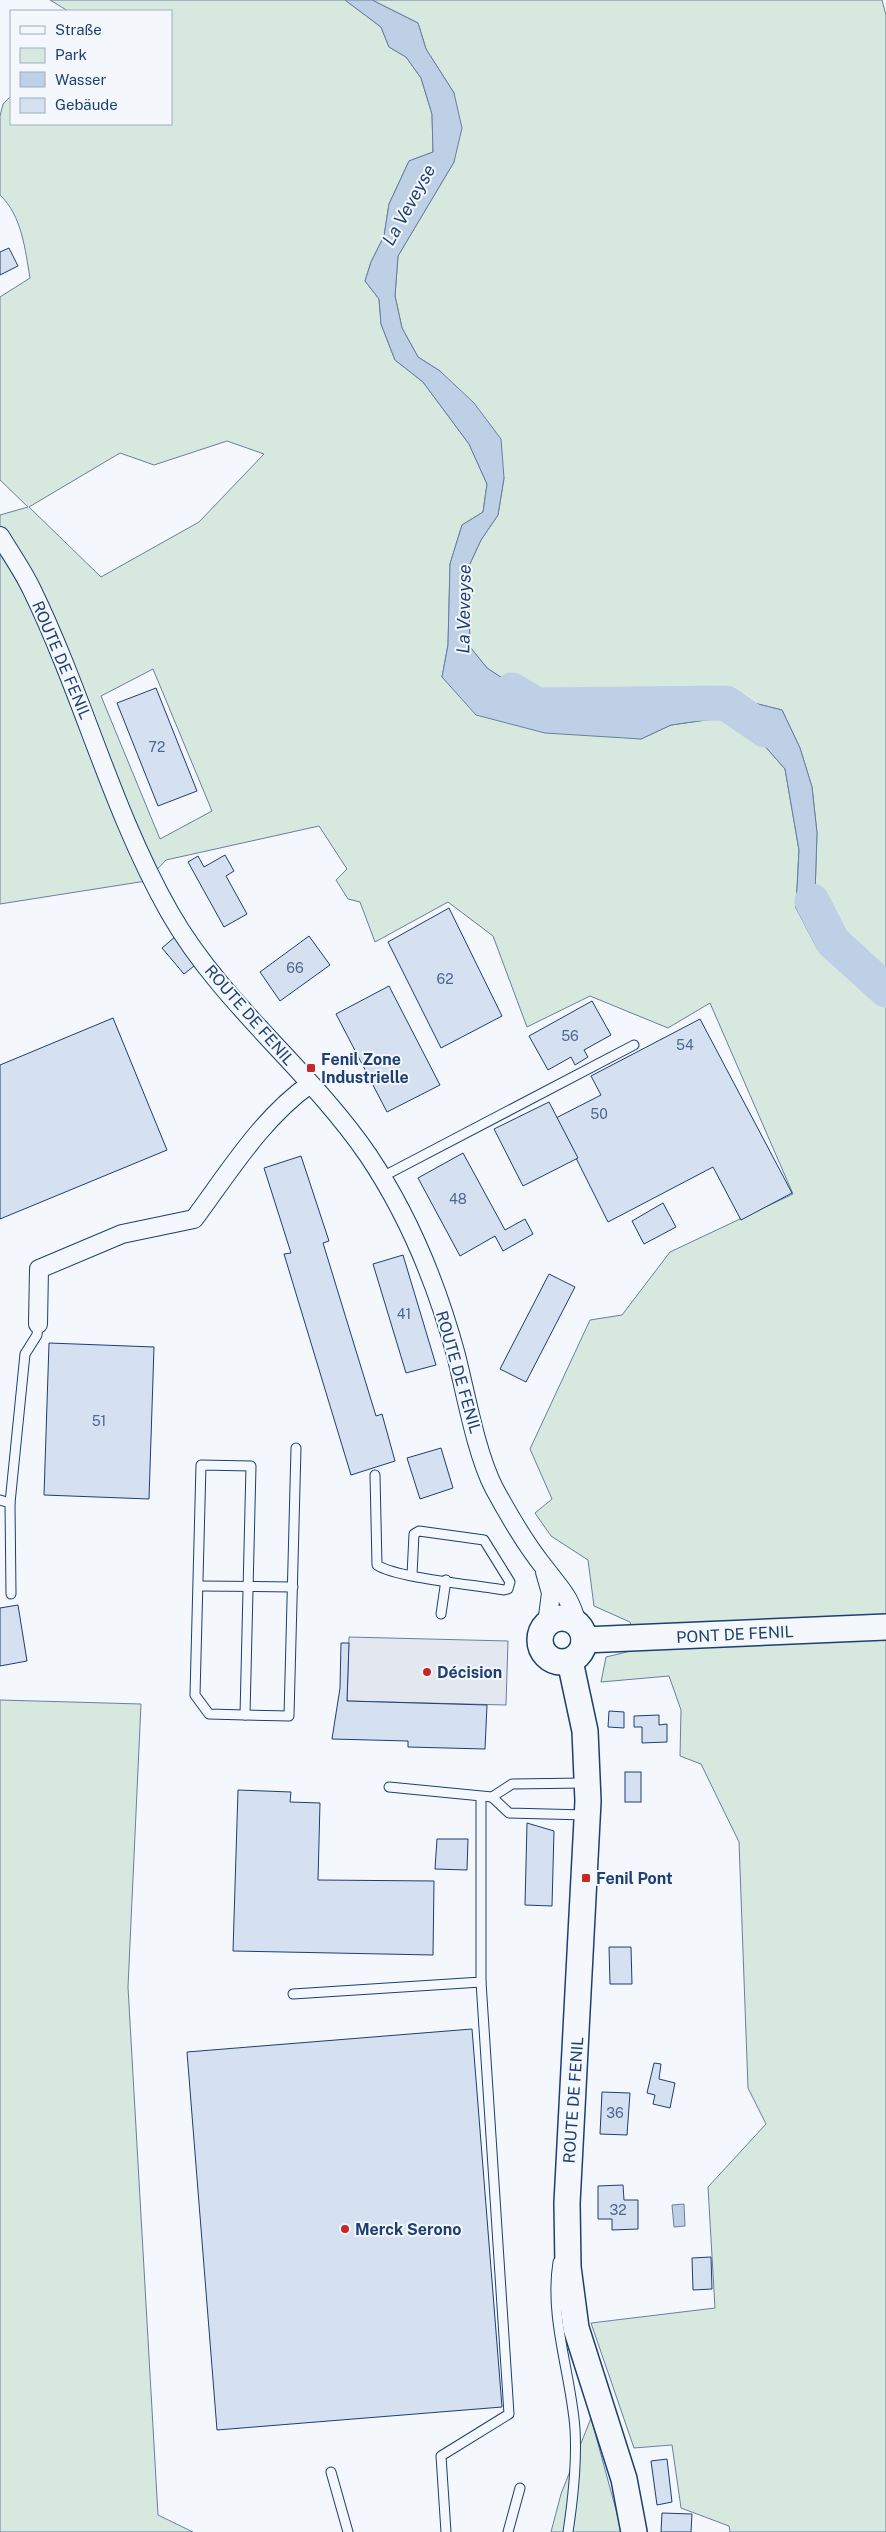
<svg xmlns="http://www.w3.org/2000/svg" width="886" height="2532" font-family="'Public Sans',sans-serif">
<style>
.green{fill:#d7e8df;stroke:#687fa3;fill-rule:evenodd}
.parking{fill:#e3e8f0;stroke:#687fa3}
.water{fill:#bed0e5;stroke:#687fa3}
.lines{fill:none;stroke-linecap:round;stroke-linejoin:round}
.river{stroke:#bed0e5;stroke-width:35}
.building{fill:#d5e0f0;stroke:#1d3f73}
.lane-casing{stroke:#1d3f73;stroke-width:11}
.street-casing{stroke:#1d3f73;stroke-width:20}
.secondary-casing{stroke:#1d3f73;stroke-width:28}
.lane{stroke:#f4f7fb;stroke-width:9}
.street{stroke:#f4f7fb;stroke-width:18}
.secondary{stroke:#f4f7fb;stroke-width:25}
.poi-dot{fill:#c62828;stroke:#f4f7fb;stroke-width:2}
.labels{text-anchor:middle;stroke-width:4;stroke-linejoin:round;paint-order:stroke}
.number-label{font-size:14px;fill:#4b6792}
.street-label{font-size:16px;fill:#1d3f73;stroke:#f4f7fb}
.poi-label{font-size:16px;font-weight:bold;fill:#1d3f73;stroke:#f4f7fb;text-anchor:start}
.water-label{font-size:18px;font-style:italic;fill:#1d3f73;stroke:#f4f7fb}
</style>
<rect width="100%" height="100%" fill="#f4f7fb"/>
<g class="green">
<path d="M50,0H345L381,27L389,47L406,57L421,78L432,114L433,152L409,161L389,204L384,236L371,262L365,281L379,299L381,324L395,360L423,382L469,444L487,484L483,512L462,525L450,564L448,645L442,677L641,739L671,725L727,717L763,744L785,769L799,850L796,908L853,980L886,997V2532H730L729,2526L681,2508L672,2445L634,2448L591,2323L715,2308L708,2187L766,2124L748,2088L739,1842L701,1764L680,1756L681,1710L669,1676L601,1682L606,1657L639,1649L630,1622L594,1606L588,1560L551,1536L535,1513L552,1499L530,1449L590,1320L622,1315L670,1252L793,1194L710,1003L668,1028L590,996L527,1027L493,936L448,902L375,942L360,902L348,899L336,880L347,869L319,826L166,860L146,881L0,904V515L28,507L0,480V297L30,278C25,249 22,216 0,195V116L3,104L11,96V124H171V11H68ZM227,441L264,454L199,522L101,577L29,507L120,453L154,465ZM153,669L212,811L160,839L101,696Z"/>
<path d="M372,0H882L886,15V990L833,942L815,894L817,833L812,787L800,748L782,710L754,703H676L614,711L565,709L514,686L487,668L470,647L468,568L481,540L498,515L504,478L440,371L418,357L402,328L395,296L398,256L454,162V93L426,49L418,23Z"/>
<path d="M0,1700L141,1704L128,1987L158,2515L193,2532H0Z"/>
<path d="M591,2418L622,2532H551L561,2494Z"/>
</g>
<path class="parking" d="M349,1637L508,1641L506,1705L347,1701Z"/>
<g class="water">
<path d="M345,0H372L418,23L426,49L454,93L462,128L454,162L398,256L395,296L402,328L418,357L440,371L474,403L501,439L504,478L498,515L481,540L468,568L470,647L487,668L514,686L565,709L614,711L676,703H754L782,710L800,748L812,787L817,833L815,894L834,942L886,990V997L853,980L818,950L796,908L799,850L785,769L763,744L727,717L671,725L641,739L545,733L476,715L442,677L448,645L450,564L462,525L483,512L487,484L469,444L423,382L395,360L381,324L379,299L365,281L371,262L384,236L389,204L409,161L433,152L432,114L421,78L406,57L389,47L381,27Z"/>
<path d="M684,2204L685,2226L674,2227L672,2205Z"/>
</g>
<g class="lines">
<g class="river">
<path d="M512,690L537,705L726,703L765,730"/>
<path d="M812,901L833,942L886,990"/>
</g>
</g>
<g class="building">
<path d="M9,248L18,266L0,275V252Z"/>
<path d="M156,688L197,791L158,806L117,703Z"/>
<path d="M225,855L234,871L226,876L247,914L224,927L188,862L198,856L204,867Z"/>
<path d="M449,908L502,1016L441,1048L388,942Z"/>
<path d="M176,936L199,962L184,974L162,948Z"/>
<path d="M309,936L330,965L280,1001L260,972Z"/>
<path d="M389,986L440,1085L387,1112L336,1014Z"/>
<path d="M592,1001L611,1035L584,1050L588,1057L575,1065L571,1057L548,1070L529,1036Z"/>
<path d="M113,1018L167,1150L0,1219V1065Z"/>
<path d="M700,1019L792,1193L741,1220L713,1167L608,1222L556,1118L601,1095L591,1076Z"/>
<path d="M549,1102L578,1158L523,1186L494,1129Z"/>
<path d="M463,1153L505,1230L525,1219L533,1234L503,1251L495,1236L460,1256L418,1178Z"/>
<path d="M301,1156L329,1241L323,1243L376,1416L382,1414L395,1461L351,1475L284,1254L291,1253L264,1168Z"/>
<path d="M663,1203L676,1227L644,1244L632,1221Z"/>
<path d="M403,1255L436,1365L406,1373L373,1264Z"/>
<path d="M549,1274L575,1287L526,1382L500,1369Z"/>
<path d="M49,1343L154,1347L149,1499L44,1495Z"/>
<path d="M441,1448L453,1488L420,1499L407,1458Z"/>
<path d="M18,1605L27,1661L0,1666V1608Z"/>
<path d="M341,1643H349L347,1701L487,1705L485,1749L408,1747V1741L332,1739L340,1688Z"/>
<path d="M609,1711L624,1712V1728L608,1727Z"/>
<path d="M659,1715V1725L667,1724V1742L642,1743V1727H634V1716Z"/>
<rect x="625" y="1772" width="16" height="30"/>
<path d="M238,1790L291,1792L290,1802L320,1803L318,1880L434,1881L433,1955L233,1951Z"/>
<path d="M527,1823L554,1831L552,1906L525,1905Z"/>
<path d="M437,1839H468L467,1870L435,1869Z"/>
<path d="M609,1947H631L632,1984H610Z"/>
<path d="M472,2029L502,2407L217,2430L187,2052Z"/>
<path d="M654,2063L661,2064L659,2079L675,2083L670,2108L653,2104L655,2095L647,2093Z"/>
<path d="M602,2092L630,2093L627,2135L600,2134Z"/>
<path d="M623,2185L624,2200H638V2229L612,2230V2219H598V2186Z"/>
<path d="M711,2257L712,2289L693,2290L692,2258Z"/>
<path d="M667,2459L672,2502L657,2505L651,2461Z"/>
<path d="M662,2513L692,2514L691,2532H661Z"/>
</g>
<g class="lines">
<defs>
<g id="lane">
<path d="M382,1177L634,1045"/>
<path d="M201,1465L251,1466L245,1715L209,1714L195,1695Z"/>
<path d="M375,1475L377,1565C396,1578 477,1585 504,1590L508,1589L510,1582L484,1540L419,1531L414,1534L412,1575"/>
<path d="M0,1500L10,1503"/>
<path d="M199,1586L293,1587"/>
<path d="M11,1594L10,1503L25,1354L37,1335L38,1324"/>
<path d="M441,1614L446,1580"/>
<path d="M245,1715L289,1716L296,1448"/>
<path d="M389,1787L492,1797L512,1784L584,1783"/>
<path d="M492,1797L509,1813L586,1815"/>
<path d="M293,1994L481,1982V1797"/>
<path d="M558,2262C549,2318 571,2374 575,2429C577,2463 573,2499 568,2532"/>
<path d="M331,2472L348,2532"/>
<path d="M446,2532L441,2456L509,2414L481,1982"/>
<path d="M508,2532L520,2488"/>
</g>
<g id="street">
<path d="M0,536C11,554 23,571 32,590C83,695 112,811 170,913C222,1004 309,1069 368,1155C409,1216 437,1285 456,1355C466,1394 476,1453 494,1488C507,1512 527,1546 544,1567C563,1592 569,1595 578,1626"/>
<path d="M38,1324L39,1269L122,1234L194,1219C229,1172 262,1118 310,1084"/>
<path d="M545,1572L551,1593L547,1624"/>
</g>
<g id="secondary">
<circle cx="562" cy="1640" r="22"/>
<path d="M584,1640L886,1627"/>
<path d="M570,1661L585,1731L588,1801L567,2203L568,2267L576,2328L624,2479L634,2532"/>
</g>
</defs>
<use href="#lane" class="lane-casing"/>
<use href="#street" class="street-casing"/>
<use href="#secondary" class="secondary-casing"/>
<use href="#lane" class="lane"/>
<use href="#street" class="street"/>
<use href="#secondary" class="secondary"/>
</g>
<g class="poi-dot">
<rect x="306" y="1063" width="10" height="10" rx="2.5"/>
<circle cx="427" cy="1672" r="5"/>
<rect x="581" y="1873" width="10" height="10" rx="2.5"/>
<circle cx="345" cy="2229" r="5"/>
</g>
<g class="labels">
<g class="number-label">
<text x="157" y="752">72</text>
<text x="295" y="973">66</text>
<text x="445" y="984">62</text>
<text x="570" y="1041">56</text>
<text x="685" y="1050">54</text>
<text x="599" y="1119">50</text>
<text x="458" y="1204">48</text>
<text x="404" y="1319">41</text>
<text x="99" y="1426">51</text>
<text x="615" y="2118">36</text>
<text x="618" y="2215">32</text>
</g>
<g class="street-label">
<text transform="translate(62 660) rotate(67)" y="6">ROUTE DE FENIL</text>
<text transform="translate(250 1015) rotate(49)" y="6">ROUTE DE FENIL</text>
<text transform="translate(459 1372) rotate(74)" y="6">ROUTE DE FENIL</text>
<text transform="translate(735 1634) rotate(-3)" y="6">PONT DE FENIL</text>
<text transform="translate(573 2100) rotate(-86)" y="6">ROUTE DE FENIL</text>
</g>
<g class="poi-label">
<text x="321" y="1065">Fenil Zone<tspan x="321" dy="18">Industrielle</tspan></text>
<text x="437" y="1678">Décision</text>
<text x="596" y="1884">Fenil Pont</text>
<text x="355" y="2235">Merck Serono</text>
</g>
<g class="water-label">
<text transform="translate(409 205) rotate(-61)" y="6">La Veveyse</text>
<text transform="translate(464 609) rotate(-89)" y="6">La Veveyse</text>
</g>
</g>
<rect x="10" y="10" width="162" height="115" fill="#f4f7fb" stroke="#9eadc5"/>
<rect x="20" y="26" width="25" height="8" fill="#f4f7fb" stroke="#9eadc5"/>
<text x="55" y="35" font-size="15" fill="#1d3f73">Straße</text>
<rect x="20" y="48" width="25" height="15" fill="#d7e8df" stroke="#9eadc5"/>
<text x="55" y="60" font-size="15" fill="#1d3f73">Park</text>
<rect x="20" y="72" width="25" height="15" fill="#bed0e5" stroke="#9eadc5"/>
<text x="55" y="85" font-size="15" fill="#1d3f73">Wasser</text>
<rect x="20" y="98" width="25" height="15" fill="#d5e0f0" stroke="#9eadc5"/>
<text x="55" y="110" font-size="15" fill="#1d3f73">Gebäude</text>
</svg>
